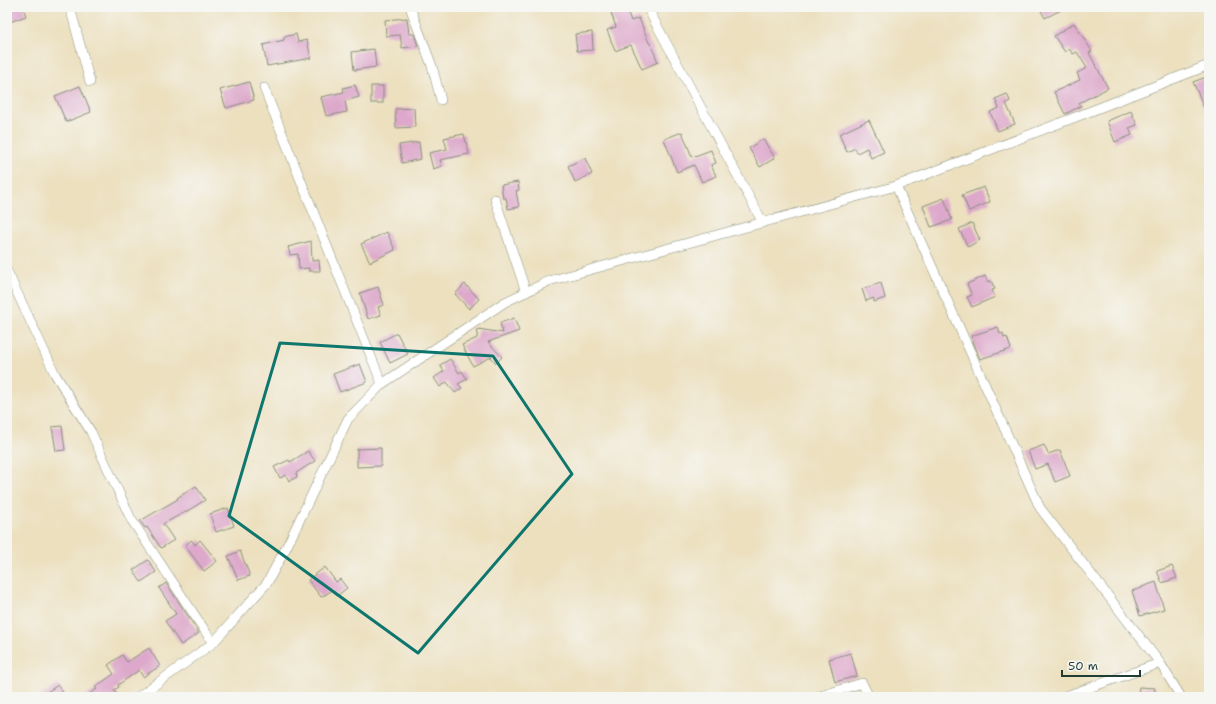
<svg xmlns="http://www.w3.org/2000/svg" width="1216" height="704" font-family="'Shantell Sans',sans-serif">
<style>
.building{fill:#dda8cb}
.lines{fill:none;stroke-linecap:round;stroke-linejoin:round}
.street-casing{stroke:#868e7a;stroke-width:10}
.street{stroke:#fff;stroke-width:9}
.marked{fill:none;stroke:#0f766e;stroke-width:3;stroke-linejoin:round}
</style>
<rect width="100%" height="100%" fill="#f6f6f2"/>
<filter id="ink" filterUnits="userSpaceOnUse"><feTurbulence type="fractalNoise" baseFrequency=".025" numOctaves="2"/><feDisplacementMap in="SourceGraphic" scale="8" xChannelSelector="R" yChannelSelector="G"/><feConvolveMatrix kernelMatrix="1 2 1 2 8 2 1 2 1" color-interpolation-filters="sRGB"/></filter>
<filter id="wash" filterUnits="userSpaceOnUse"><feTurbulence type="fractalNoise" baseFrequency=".012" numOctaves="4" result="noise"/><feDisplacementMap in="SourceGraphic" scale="16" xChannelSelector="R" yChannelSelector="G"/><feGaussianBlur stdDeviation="0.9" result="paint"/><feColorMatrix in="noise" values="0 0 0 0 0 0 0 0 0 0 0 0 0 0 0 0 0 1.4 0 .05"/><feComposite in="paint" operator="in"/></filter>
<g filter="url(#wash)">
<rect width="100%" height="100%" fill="#ece0bf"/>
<g id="blocks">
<g class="building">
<path d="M12,7H23L26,16L7,23V9Z"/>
<path d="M609,7H626L631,21L639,18L649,43H650L658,62L642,69L631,45L615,51L607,30L616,27Z"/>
<path d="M1039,7H1067L1045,18Z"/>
<path d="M407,18L409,34H414L418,46L402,48L400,35L386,36L385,20Z"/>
<path d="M1074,23L1092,51L1089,53L1108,88L1079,103L1081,106L1065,114L1054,92L1080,80L1077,73L1087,68L1077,52L1073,54L1069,49L1065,52L1054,36Z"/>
<path d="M592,32L593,50L577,51L575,34Z"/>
<path d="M296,34L298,42L307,40L311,58L267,66L263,45L284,40V37Z"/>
<path d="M374,49L376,67L354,70L352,52Z"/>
<path d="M1209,76V119L1193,82Z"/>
<path d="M249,82L254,100L226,108L220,90Z"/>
<path d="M355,85L359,97L345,101L347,112L326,116L321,97L344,92L343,88Z"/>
<path d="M80,86L91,112L66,122L55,96Z"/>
<rect x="371" y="86" width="12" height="17"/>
<path d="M1007,94L1010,101L1006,103L1015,124L998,131L990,112L999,108L995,99Z"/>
<path d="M414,108L415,127L396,128L395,109Z"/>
<path d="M1131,111L1137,125L1129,128L1132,135L1115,142L1107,121Z"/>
<path d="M869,120L884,152L871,158L867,148L857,153L855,148L847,152L839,134Z"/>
<path d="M682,132L692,157L711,150L716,163L711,165L716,176L702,182L694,165L677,172L664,139Z"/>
<path d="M464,134L469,154L440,160L442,166L433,169L429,153L447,149L444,138Z"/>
<path d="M763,139L775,158L760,167L749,148Z"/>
<path d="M419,142L421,159L402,163L399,145Z"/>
<path d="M585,158L592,174L575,182L568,166Z"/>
<path d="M518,182L519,190L516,191L519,207L508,209L506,198H503L501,185Z"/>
<path d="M984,187L990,202L969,211L962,195Z"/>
<path d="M944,198L952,220L931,227L923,206Z"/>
<path d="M972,223L980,240L968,247L959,229Z"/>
<path d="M387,232L395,250L370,262L361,244Z"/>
<path d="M311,241L312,261L319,260L320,271H309V268L299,269L298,254L290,255L288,247Z"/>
<path d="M985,276L988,282L991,281L995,289L992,290L995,297L972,307L967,297L972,295L967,284Z"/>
<path d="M881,283L885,298L874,302V298L866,301L862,289Z"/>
<path d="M465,284L479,299L469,309L455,294Z"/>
<path d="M378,287L384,305L378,307L381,315L368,319L360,293Z"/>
<path d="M514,318L519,331L488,342L502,357L496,363L491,357L473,366L462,345L477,338L478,329L503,333L500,323Z"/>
<path d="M998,327L1000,334L1003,333L1004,338L1007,337L1011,349L980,359L971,336Z"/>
<path d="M397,333L408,354L390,363L380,342Z"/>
<path d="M450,359L459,373L462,371L467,379L458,384L462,388L455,393L447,382L440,387L434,378L444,371L440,365Z"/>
<path d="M360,364L367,382L340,392L333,374Z"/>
<path d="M62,426L65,450L56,451L52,427Z"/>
<path d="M1044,445L1048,454L1060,450L1070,476L1055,482L1048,464L1035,469L1028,451Z"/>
<path d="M381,448V466L357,467V449Z"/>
<path d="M308,451L315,461L296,473L297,477L289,481L286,475L280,478L274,467L289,460L290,462Z"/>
<path d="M196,486L205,500L186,512H185L163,524L174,540L161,548L147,527L145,528L140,521L178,499L177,498Z"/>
<path d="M228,508L234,526L216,532L210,514Z"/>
<path d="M191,540L195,545L200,540L217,561L204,571L185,546Z"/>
<path d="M240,551L250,576L238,580L228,556Z"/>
<path d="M148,560L156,572L141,582L133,570Z"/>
<path d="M1172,566L1177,578L1162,583L1157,571Z"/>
<path d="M325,567L336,582L340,579L347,588L337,596L333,590L321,597L308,580Z"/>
<path d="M1156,582L1164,609L1140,616L1132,591L1142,588V587Z"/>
<path d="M166,583L199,633L181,645L165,621L176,614L159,588Z"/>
<path d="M149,648L160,666L143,677L139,670L118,685L119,687L114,690L119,697H85L97,689L95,687L114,674L108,665L122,655L127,662Z"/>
<path d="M851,653L857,676L835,682L829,659Z"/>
<path d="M58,685L66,697H39Z"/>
<path d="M1139,687L1155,688L1154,697H1138Z"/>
</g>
</g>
</g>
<g filter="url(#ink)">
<use href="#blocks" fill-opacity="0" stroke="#868e7a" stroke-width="1"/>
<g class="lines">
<defs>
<g id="street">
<path d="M70,7L90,82"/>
<path d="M410,7L432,66L441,100"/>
<path d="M647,7L763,223"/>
<path d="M264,88L382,384"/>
<path d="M896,186L1040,508L1160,663L1181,697"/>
<path d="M495,199L526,292"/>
<path d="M7,271L55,374L91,432L131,519L213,643"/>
<path d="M138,697L213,643L267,583L287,546L348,419L382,384L505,302L549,281L896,186L1086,113L1209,65"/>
<path d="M817,697L862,683L869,697"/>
<path d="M1063,697L1160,663"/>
</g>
</defs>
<use href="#street" class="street-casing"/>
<use href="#street" class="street"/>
</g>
</g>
<path class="marked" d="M280,343L493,356L572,474L418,653L229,516Z"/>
<rect width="1216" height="704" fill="none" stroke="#f6f6f2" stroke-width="24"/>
<path d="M1062 670v6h78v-6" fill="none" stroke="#1f3d34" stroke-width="2"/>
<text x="1068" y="670" font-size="12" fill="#1f3d34" stroke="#f6f6f2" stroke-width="3" paint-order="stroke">50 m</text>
</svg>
